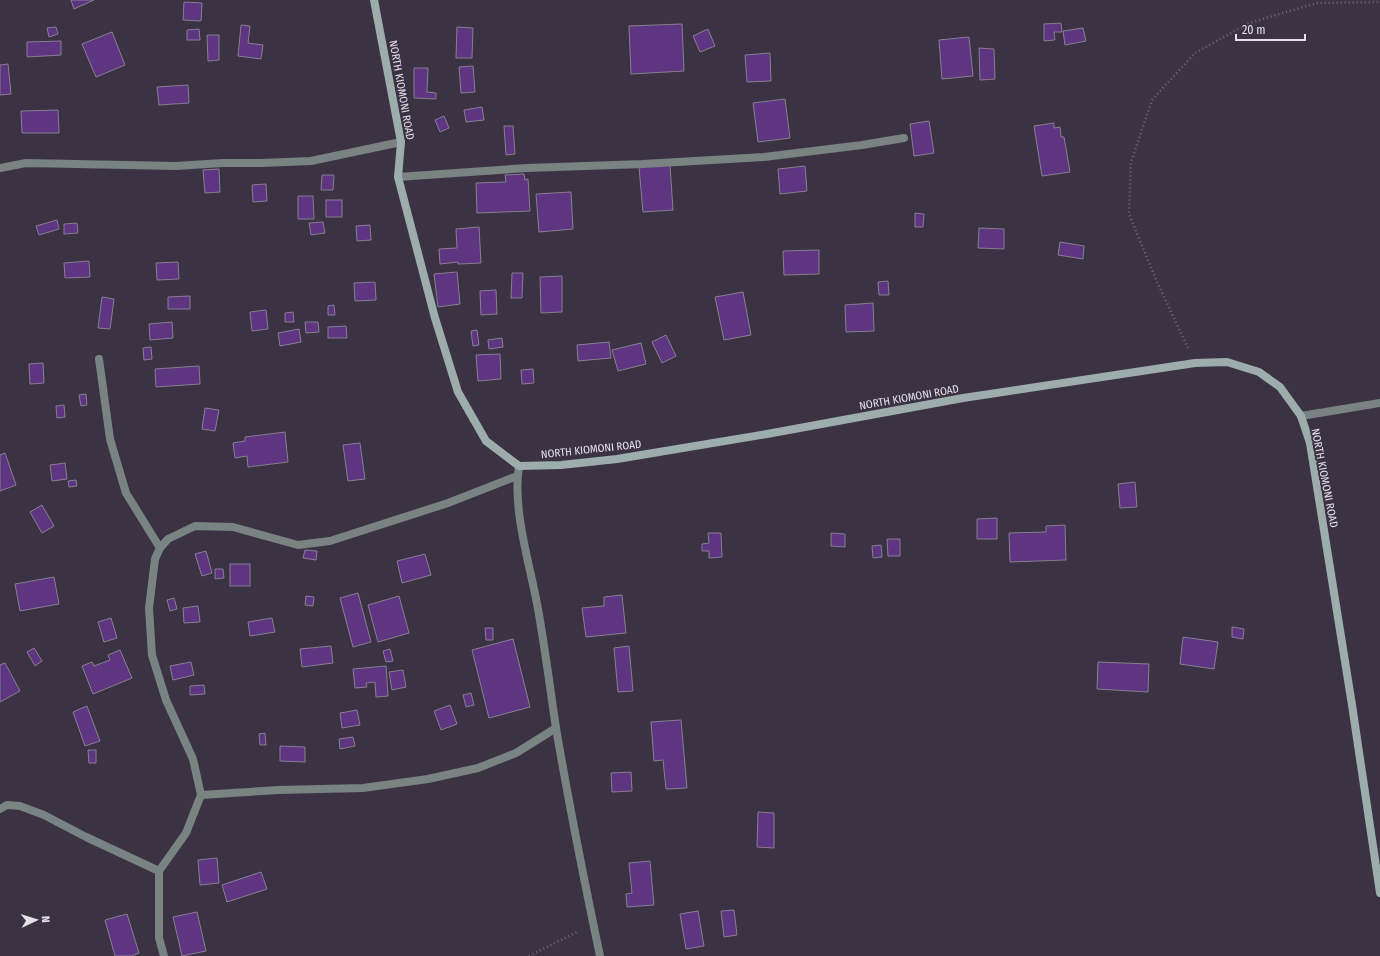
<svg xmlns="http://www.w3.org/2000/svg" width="1380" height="956" font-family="'Fira Sans Condensed',sans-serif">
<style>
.building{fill:#5e3581;stroke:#877f91}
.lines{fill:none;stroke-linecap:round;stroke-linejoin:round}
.path{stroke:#6f6877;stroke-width:2.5;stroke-dasharray:1 3;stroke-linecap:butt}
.minor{stroke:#788382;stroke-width:8}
.secondary{stroke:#9cadac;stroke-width:8}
.labels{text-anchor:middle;stroke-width:4;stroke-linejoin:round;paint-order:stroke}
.street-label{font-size:11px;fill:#e5e1eb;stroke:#3b3343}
</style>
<rect width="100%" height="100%" fill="#3b3343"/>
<g class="building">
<path d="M71,0H94L74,9Z"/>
<path d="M184,2L202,3L201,21L183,20Z"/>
<path d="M1061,23L1062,32H1054L1055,40L1044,41V24Z"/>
<path d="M682,24L684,71L631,74L629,26Z"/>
<path d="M241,25L250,26L248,43L263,45L261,59L238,56Z"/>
<path d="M56,27L58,34L49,37L47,28Z"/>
<path d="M457,27L473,28L472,58H456Z"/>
<path d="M1083,28L1086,41L1065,45L1063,31Z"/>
<path d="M199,29L200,40H187V30Z"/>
<path d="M708,29L715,46L700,52L693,36Z"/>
<path d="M112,32L125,65L96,77L82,44Z"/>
<path d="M207,35H219V60L208,61Z"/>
<path d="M969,37L973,76L942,79L939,40Z"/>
<path d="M61,41V55L27,57V42Z"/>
<path d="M979,48L994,49L995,79L980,80Z"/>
<path d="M770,53L771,81L747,82L745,55Z"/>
<path d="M8,64L11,94L0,95V65Z"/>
<path d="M473,66L475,92L461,93L459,67Z"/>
<path d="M414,68H428L427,92L436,93V99L414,98Z"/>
<path d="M188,85L189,103L159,105L157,87Z"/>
<path d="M785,99L790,138L758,142L753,103Z"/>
<path d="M482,107L484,120L466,122L464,110Z"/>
<path d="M58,110L59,133H22L21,111Z"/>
<path d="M444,116L449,128L440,132L435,120Z"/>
<path d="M929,121L934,153L914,156L910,124Z"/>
<path d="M1054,123V128L1060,127L1061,137H1064L1070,172L1042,176L1034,126Z"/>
<path d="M504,126H513L515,154L506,155Z"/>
<path d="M670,165L673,210L643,212L639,167Z"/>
<path d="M805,166L807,191L780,194L778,169Z"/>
<path d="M219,169L220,192L205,193L203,170Z"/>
<path d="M524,174L525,180L528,179L530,211L477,213L476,183L506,182L505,175Z"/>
<path d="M322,175H334L333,190H321Z"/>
<path d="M266,184L267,201L253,202L252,185Z"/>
<path d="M571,192L573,229L539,232L536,194Z"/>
<path d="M298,196H313L314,219H298Z"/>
<rect x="326" y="200" width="16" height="17"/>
<path d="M915,213L924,214L923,227H915Z"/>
<path d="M57,220L59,229L39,235L36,226Z"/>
<path d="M323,222L325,233L311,235L309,223Z"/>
<path d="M77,223L78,233L64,234V224Z"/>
<path d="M370,225L371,240L357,241L356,226Z"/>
<path d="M479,227L481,263L458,264V262L440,264L439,249L457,248L456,229Z"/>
<path d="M979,228L1004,229V249L978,248Z"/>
<path d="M1060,242L1084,246L1083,259L1058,255Z"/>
<path d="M819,250V274L784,275L783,251Z"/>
<path d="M89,261L90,277L65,278L64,263Z"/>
<path d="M178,262L179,279L157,280L156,263Z"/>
<path d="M457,272L460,304L438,307L434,274Z"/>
<path d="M512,273H523L522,298H511Z"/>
<path d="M562,276V312L541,313L540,277Z"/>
<path d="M888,281L889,295H879L878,282Z"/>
<path d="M375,282L376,300L355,301L354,283Z"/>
<path d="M496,290L497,314L481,315L480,291Z"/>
<path d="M743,292L751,335L724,340L715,297Z"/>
<path d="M190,296V309H168V297Z"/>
<path d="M102,297L114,299L110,329L98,328Z"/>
<path d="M873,303L874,331L846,332L845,305Z"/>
<path d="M334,305L335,315H328V306Z"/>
<path d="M266,310L268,329L252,331L250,312Z"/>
<path d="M293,312L294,322H285V313Z"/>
<path d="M172,322L173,338L150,340L149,324Z"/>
<path d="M305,322H318L319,332L306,333Z"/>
<path d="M346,326L347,338H328V327Z"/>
<path d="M299,329L301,342L280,346L278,333Z"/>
<path d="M477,330L479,345L473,346L471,331Z"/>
<path d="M666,335L676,356L662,363L652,342Z"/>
<path d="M502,338L503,347L489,349L488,340Z"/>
<path d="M609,342L611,358L578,361L577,345Z"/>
<path d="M641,343L646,364L618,371L612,350Z"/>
<path d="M151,347L152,359L144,360L143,348Z"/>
<path d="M500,354L501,379L478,381L476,355Z"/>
<path d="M43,363L44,383L30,384L29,364Z"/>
<path d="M199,366L200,384L156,387L155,369Z"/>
<path d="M533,369L534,383L522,384L521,370Z"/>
<path d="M86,394L87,405L81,406L79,395Z"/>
<path d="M64,405L65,417L57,418L56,406Z"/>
<path d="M205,408L219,410L215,431L202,429Z"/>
<path d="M285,432L288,462L248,467L247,456L235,458L233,443L245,441V437Z"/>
<path d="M360,443L365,479L348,481L343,445Z"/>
<path d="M5,453L16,485L0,491V455Z"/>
<path d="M65,463L67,479L52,481L50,465Z"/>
<path d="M76,480L77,486L69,487L68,481Z"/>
<path d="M1135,482L1137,507L1120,508L1118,484Z"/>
<path d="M42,505L54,526L42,533L30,512Z"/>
<path d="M997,518V539H977V519Z"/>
<path d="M1065,525L1066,560L1010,562L1009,533L1046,532V526Z"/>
<path d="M708,533H721L722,557L709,558V551H702V544L709,543Z"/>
<path d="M831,533L845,534V547L831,546Z"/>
<path d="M887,539H900V556H888Z"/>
<path d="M881,545L882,557L873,558L872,546Z"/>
<path d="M305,550L317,551L316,560L303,558Z"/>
<path d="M206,551L212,573L202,576L195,554Z"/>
<path d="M425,554L431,575L402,583L397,561Z"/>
<rect x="230" y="564" width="20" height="22"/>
<path d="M215,569H223L224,578L215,579Z"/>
<path d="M54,577L59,604L20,611L15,584Z"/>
<path d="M358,593L371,642L353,647L340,598Z"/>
<path d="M622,595L626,633L586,637L582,608L604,606V597Z"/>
<path d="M306,596L314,597L313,606L305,605Z"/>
<path d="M399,596L409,633L378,642L368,605Z"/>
<path d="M174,598L177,609L170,611L167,600Z"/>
<path d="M198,606L200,622L184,623L183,608Z"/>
<path d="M111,618L117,638L104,642L98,622Z"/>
<path d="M272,618L275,632L250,636L248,622Z"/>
<path d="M1232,627L1244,629L1243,639L1232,637Z"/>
<path d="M485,628H493V640H486Z"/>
<path d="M1183,637L1218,642L1214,669L1180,664Z"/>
<path d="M513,639L530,707L489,718L472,650Z"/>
<path d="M331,646L333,663L302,667L300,649Z"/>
<path d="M629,646L633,691L618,692L614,648Z"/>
<path d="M34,648L42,661L35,666L27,652Z"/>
<path d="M390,649L393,661L386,662L383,651Z"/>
<path d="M120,650L132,678L93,694L82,666L92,662L94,666L110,660L108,655Z"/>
<path d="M191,662L194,675L173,680L170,666Z"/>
<path d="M1098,662L1149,664L1148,692L1097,689Z"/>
<path d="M5,663L20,691L0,702V665Z"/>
<path d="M386,666L388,696L376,697L375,682L366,683L367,687L355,688L353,669Z"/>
<path d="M403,670L406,687L392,690L389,672Z"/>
<path d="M204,685L205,694L190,695V686Z"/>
<path d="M471,693L474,705L466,707L463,695Z"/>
<path d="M450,705L457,724L441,730L434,711Z"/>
<path d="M87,706L100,741L85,746L73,712Z"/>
<path d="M357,710L360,725L342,728L340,713Z"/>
<path d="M681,720L687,788L666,789L663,760L654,761L651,722Z"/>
<path d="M265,733L266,745H260L259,734Z"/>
<path d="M353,737L355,746L340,749L339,739Z"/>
<path d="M280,746L305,747V762L280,761Z"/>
<path d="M88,750H96V763H89Z"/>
<path d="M631,772L632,791L612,792L611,773Z"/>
<path d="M758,812L774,813V848L757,847Z"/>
<path d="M217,858L219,883L200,885L198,860Z"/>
<path d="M650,861L654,905L627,907L626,894L632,893L629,863Z"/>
<path d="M261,872L267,889L227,902L222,885Z"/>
<path d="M734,910L737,935L724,937L721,911Z"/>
<path d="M698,911L704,946L686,949L680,914Z"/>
<path d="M197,912L206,951L182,956L173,917Z"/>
<path d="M127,914L139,953L131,956H115L105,920Z"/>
</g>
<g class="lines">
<g class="path">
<path d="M1188,348L1157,282L1129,214L1131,162L1152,100L1195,53L1249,23L1317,3L1380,2"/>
<path d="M529,956L579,931"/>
</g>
<g class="minor">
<path d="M0,168L26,163L176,166L223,163H262L311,161L401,142"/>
<path d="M398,177L527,168L643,164L764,157L862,145L904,138"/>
<path d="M99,359L110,439L126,493L160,548"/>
<path d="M1301,416L1380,403"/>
<path d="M519,466C512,510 530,564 538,609C545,648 550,688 556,728C569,804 584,880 600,956"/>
<path d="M201,795L278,790L363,788L428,779L478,768L516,753L556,728"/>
<path d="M0,809L7,805L20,806L44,815L86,837L159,871"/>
<path d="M164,956L159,938V871L186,833L201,795L193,759L166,700L152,655L149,608L155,559L160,548L168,539L195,526L233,527L298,545L330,541L448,503L517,476"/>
</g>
<path class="secondary" d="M374,0L401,142L398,177L435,318L458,392L486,441L519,466L561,465L617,459L767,434L963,398L1195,363L1227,362L1259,372L1280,387L1301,416L1310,443L1352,705L1380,893"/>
</g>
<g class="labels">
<g class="street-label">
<text transform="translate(402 90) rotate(80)" y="4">NORTH KIOMONI ROAD</text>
<text transform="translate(909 397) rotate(-10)" y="4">NORTH KIOMONI ROAD</text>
<text transform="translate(591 449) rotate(-6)" y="4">NORTH KIOMONI ROAD</text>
<text transform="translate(1325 478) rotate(79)" y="4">NORTH KIOMONI ROAD</text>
</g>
</g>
<g transform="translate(36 920) rotate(86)" stroke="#3b3343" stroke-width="3" paint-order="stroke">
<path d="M0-3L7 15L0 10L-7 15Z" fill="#e5e1eb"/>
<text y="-6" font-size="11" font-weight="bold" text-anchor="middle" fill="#e5e1eb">N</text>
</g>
<path d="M1236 34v6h69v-6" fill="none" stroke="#e5e1eb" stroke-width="2"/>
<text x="1242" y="34" font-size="12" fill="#e5e1eb" stroke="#3b3343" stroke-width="3" paint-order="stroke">20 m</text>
</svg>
